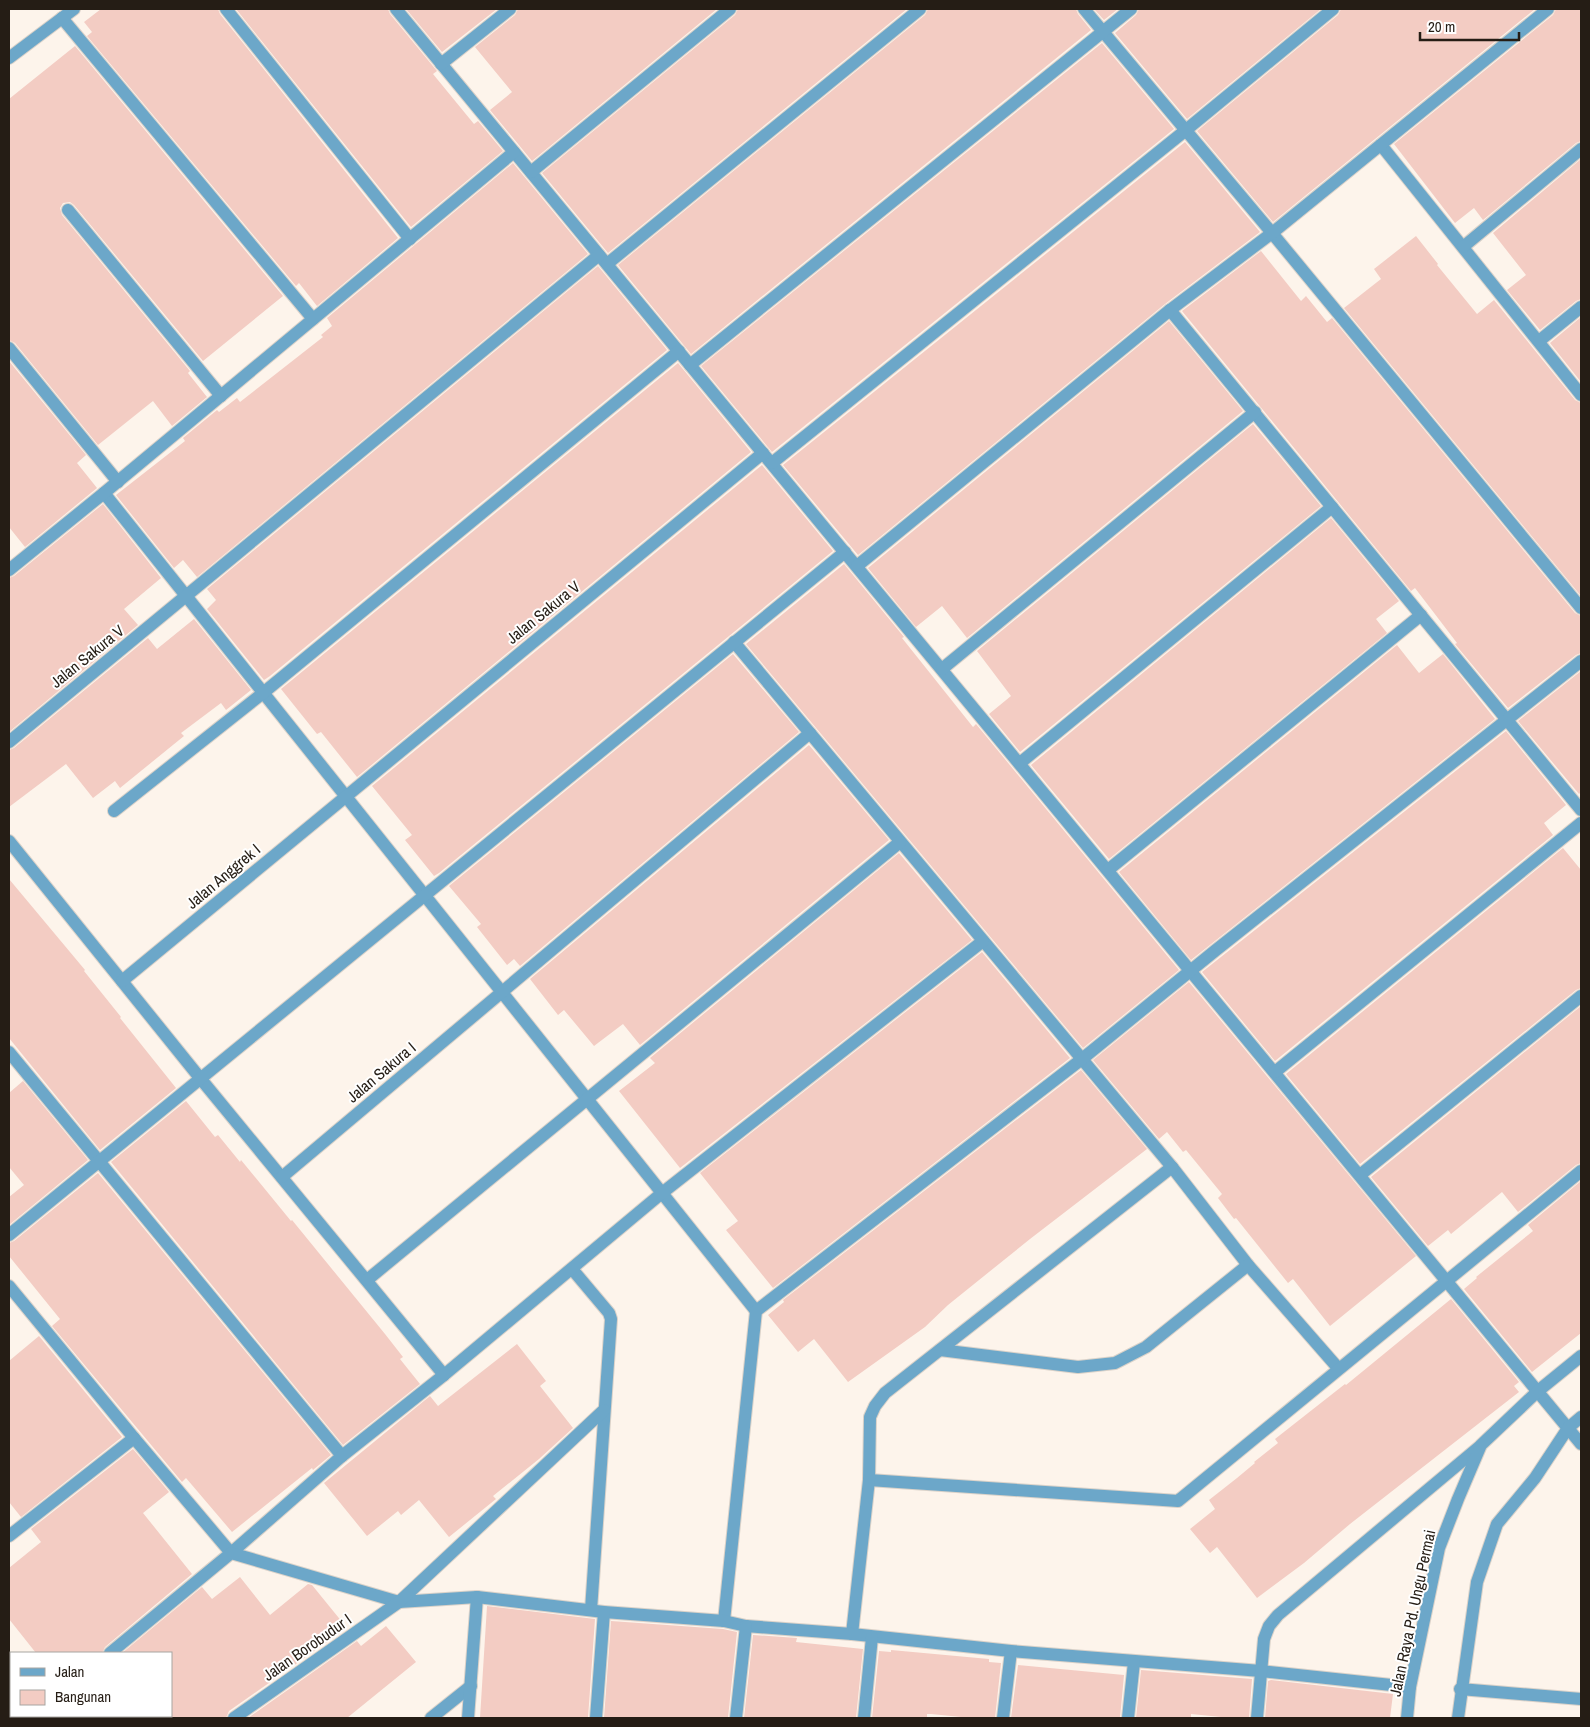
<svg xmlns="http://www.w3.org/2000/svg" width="1590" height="1727" font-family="'Archivo Narrow',sans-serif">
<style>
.building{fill:#f3ccc3}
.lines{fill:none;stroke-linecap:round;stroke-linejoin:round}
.minor-casing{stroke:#dad2c9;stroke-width:14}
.tertiary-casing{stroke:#dad2c9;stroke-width:14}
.minor{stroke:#6ca7c9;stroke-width:12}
.tertiary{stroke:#6ca7c9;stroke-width:12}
.labels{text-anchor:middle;stroke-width:4;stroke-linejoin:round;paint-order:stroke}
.street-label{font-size:16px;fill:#251d15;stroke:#fff}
</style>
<rect width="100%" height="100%" fill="#fdf4eb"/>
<g class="building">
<path d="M101,9H218L220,14L398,238L317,306L299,283L296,286L87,36L92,32L84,22Z"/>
<path d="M236,9H388L390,14L437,71L433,74L474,124L478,121L503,151L411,227Z"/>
<path d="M406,9H497L442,52Z"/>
<path d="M518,9H717L532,161L490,110L512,92L475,47L515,15Z"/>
<path d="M738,9H907L608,253L542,173L735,15Z"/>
<path d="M928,9H1076L1078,14L1091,30L691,354L618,265L925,15Z"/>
<path d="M1094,9H1118L1104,20Z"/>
<path d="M1139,9H1321L1187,119L1115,33L1136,15Z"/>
<path d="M1341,9H1535L1273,222L1197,131L1338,15Z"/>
<path d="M1556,9H1581V141L1576,143L1483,220L1474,208L1455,223L1394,144L1553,15Z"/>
<path d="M1102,43L1174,129L772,452L701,366Z"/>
<path d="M75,46L283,296L203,361L74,205L70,202L63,203L60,208L62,215L190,371L188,373L207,397L172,426L153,401L98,445L15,343L9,340V99Z"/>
<path d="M1185,142L1260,232L1165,304L858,555L783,465Z"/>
<path d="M1581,159V299L1576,301L1540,330L1507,290L1526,275L1493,233Z"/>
<path d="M513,163L588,254L197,577L183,560L174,568L116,495L185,441L183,438L217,410L219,412L237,398L240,402L323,337L321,335L332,326L327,318Z"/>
<path d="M1416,236L1438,264L1437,265L1477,314L1494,300L1575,400L1581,403V596L1344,308L1381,279L1374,269Z"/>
<path d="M1261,251L1301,301L1306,296L1327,322L1332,318L1575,613L1581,616V653L1576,655L1508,708L1455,644L1457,643L1415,588L1411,591L1182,311Z"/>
<path d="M598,266L667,350L270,676L264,680L207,609L216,600L207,589Z"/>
<path d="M1581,317V382L1550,343Z"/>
<path d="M1169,321L1243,411L967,638L942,606L916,627L868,568Z"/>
<path d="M9,361L86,455L77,463L97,488L25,547L9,527Z"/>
<path d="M678,363L751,452L357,777L321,732L317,734L281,689Z"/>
<path d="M1253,424L1321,506L1020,752L989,714L1011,696L977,651Z"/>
<path d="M762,465L833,551L439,873L434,876L405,840L412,835L372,786Z"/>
<path d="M103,504L161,578L124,609L138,625L9,732V578L14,576Z"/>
<path d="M1331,518L1399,601L1376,619L1387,633L1109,859L1031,765Z"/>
<path d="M844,564L904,637L902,638L973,727L976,724L1179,970L1083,1048L746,644Z"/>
<path d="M194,619L251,690L226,710L221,703L181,733L184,736L120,788L115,781L93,798L66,764L9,807V750L14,748L148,638L157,649Z"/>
<path d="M1397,645L1419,673L1443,654L1495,719L1191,960L1119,872Z"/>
<path d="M733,654L799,732L520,966L514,959L507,965L477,927L481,924L449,886Z"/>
<path d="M1581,671V792L1579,794L1518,721Z"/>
<path d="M1506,731L1566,805L1544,823L1553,835L1275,1061L1202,972Z"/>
<path d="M809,745L889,840L640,1045L623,1024L594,1046L564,1010L558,1015L530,979Z"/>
<path d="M1563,848L1581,870V988L1576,990L1360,1164L1286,1074Z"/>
<path d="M899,853L972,940L680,1168L619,1091L655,1063L650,1058Z"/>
<path d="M9,879L85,970L84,971L121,1017L120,1018L176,1088L100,1150L9,1038Z"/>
<path d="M982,952L1070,1058L773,1288L726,1230L738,1221L700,1173Z"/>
<path d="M1189,982L1416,1256L1330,1326L1293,1279L1288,1283L1236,1218L1234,1219L1218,1198L1222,1194L1186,1150L1183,1152L1167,1132L1159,1139L1093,1060Z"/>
<path d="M1581,1006V1163L1576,1165L1518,1212L1502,1192L1451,1234L1448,1230L1428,1246L1371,1177Z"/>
<path d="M1081,1070L1147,1149L1030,1239L948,1305L925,1327L848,1382L814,1339L798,1352L768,1315L784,1302L783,1300Z"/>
<path d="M23,1081L88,1160L9,1225V1197L24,1185L9,1167V1093Z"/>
<path d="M186,1101L215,1137L218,1135L240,1162L241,1160L291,1221L292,1220L385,1334L403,1357L400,1359L420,1384L343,1445L111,1162Z"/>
<path d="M98,1173L331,1455L313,1470L312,1468L232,1532L186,1478L182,1482L52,1326L60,1319L9,1256V1243L14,1241Z"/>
<path d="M1581,1181V1333L1532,1372L1464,1289L1477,1278L1476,1277L1533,1231L1528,1225Z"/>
<path d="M1451,1299L1519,1382L1514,1386L1519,1392L1350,1524L1304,1563L1257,1598L1217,1547L1210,1553L1190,1529L1215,1509L1209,1500L1237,1478L1255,1463L1254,1462L1278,1443L1275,1439L1345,1384L1346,1385Z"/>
<path d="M39,1336L122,1437L21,1517L9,1502V1361Z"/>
<path d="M517,1344L546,1381L540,1386L573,1428L539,1459L493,1496L496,1499L449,1537L419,1500L401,1515L398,1511L367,1536L324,1483L430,1396L438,1406Z"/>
<path d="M133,1449L169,1492L143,1513L192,1574L105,1647L102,1653H36L9,1619V1568L41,1542L31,1529Z"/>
<path d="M240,1577L270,1615L308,1584L312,1585L347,1628L229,1711L226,1718H171V1653H122L202,1587L212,1599Z"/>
<path d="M487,1606L595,1619L588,1718L523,1717V1718H480Z"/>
<path d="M611,1621L723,1629L737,1632L728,1718H604Z"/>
<path d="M386,1626L416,1662L347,1718H248L357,1641L361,1646Z"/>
<path d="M753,1635L797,1638L796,1642L863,1649L856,1718H744Z"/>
<path d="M891,1650L989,1659V1662L1001,1663L995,1718H971L931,1714H927V1718H872L879,1651L891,1652Z"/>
<path d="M1018,1665L1124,1675L1120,1718H1011Z"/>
<path d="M1141,1670L1252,1679L1249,1718H1231L1191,1714V1718H1136Z"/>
<path d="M1271,1680L1393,1694L1390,1718H1265L1268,1681Z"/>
</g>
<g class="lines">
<defs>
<g id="minor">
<path d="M226,9L410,239"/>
<path d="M396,9L1581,1444"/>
<path d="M1084,9L1272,233L1581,608"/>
<path d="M62,18L313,319"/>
<path d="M441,64L510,9"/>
<path d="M1381,145L1581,395"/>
<path d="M531,172L730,9"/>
<path d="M68,210L221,396"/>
<path d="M1463,247L1581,149"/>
<path d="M607,264L920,9"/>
<path d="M1170,310L1581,810"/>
<path d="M1539,341L1581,307"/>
<path d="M9,348L118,482"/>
<path d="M690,365L1131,9"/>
<path d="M772,463L1186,130L1333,9"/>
<path d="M104,493L756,1311"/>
<path d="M857,566L1170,310L1272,233L1548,9"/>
<path d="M9,570L104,493L514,152"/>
<path d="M734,642L1172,1167L1248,1265L1338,1368"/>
<path d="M942,669L1255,412"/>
<path d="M9,742L599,255"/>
<path d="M1020,763L1332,507"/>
<path d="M114,811L263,693L679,351"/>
<path d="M9,841L200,1078L444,1375"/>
<path d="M1108,870L1421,615"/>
<path d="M122,981L763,453"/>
<path d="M9,1052L342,1456"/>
<path d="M1275,1072L1581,823"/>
<path d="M1360,1175L1581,996"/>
<path d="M282,1177L810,733"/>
<path d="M9,1235L845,552"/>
<path d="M572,1269L609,1313L611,1319L591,1610"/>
<path d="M367,1280L900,842"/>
<path d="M9,1286L134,1438L231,1553L342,1456L444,1375L662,1193L983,941"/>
<path d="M940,1350L1078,1367L1115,1363L1146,1347L1248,1265"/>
<path d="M869,1480L1178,1501L1581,1171"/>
<path d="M9,1536L134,1438"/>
<path d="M724,1621L756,1311L1082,1059L1216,950L1581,661"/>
<path d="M852,1634L869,1480L870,1417L875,1406L885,1393L1172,1167"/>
<path d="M110,1653L231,1553L399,1602L477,1597L604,1612L724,1621L746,1626L852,1634L1011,1651L1261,1671L1410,1687"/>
<path d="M1460,1689L1581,1699"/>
<path d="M32,1718L35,1716"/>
<path d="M234,1718L399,1602L604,1410"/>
<path d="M431,1718L471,1686"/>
<path d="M468,1718L477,1597"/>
<path d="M596,1718L604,1612"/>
<path d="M736,1718L746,1626"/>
<path d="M864,1718L872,1637"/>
<path d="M1003,1718L1011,1651"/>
<path d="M1128,1718L1134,1662"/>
<path d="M1257,1718L1264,1639L1269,1626L1278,1615L1479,1447"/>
<path d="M1407,1718L1410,1687L1439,1548L1458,1499L1481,1445L1538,1391L1581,1356"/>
<path d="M1458,1718L1477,1582L1497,1524L1535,1478L1568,1428L1581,1417"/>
</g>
<path id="tertiary" d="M9,58L74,9"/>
</defs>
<use href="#minor" class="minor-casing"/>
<use href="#tertiary" class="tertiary-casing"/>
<use href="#minor" class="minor"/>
<use href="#tertiary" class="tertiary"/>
</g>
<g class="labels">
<g class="street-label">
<text transform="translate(543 612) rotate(-39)" y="6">Jalan Sakura V</text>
<text transform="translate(87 656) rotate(-39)" y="6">Jalan Sakura V</text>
<text transform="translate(223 876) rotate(-40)" y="6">Jalan Anggrek I</text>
<text transform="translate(381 1072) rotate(-40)" y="6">Jalan Sakura I</text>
<text transform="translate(1412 1613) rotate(-78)" y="6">Jalan Raya Pd. Ungu Permai</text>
<text transform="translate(307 1647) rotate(-35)" y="6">Jalan Borobudur I</text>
</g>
</g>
<rect width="1590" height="1727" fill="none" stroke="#251d15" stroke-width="20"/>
<rect x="10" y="1652" width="162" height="65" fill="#ffffff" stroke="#a8a5a1"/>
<rect x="20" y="1668" width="25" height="8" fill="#6ca7c9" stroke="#a8a5a1"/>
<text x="55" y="1677" font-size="15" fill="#251d15">Jalan</text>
<rect x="20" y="1690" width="25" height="15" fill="#f3ccc3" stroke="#a8a5a1"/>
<text x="55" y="1702" font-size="15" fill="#251d15">Bangunan</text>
<path d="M1420 32v8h99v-8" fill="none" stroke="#251d15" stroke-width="2.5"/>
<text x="1428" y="32" font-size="15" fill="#251d15" stroke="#ffffff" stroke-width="4" paint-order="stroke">20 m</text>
</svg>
